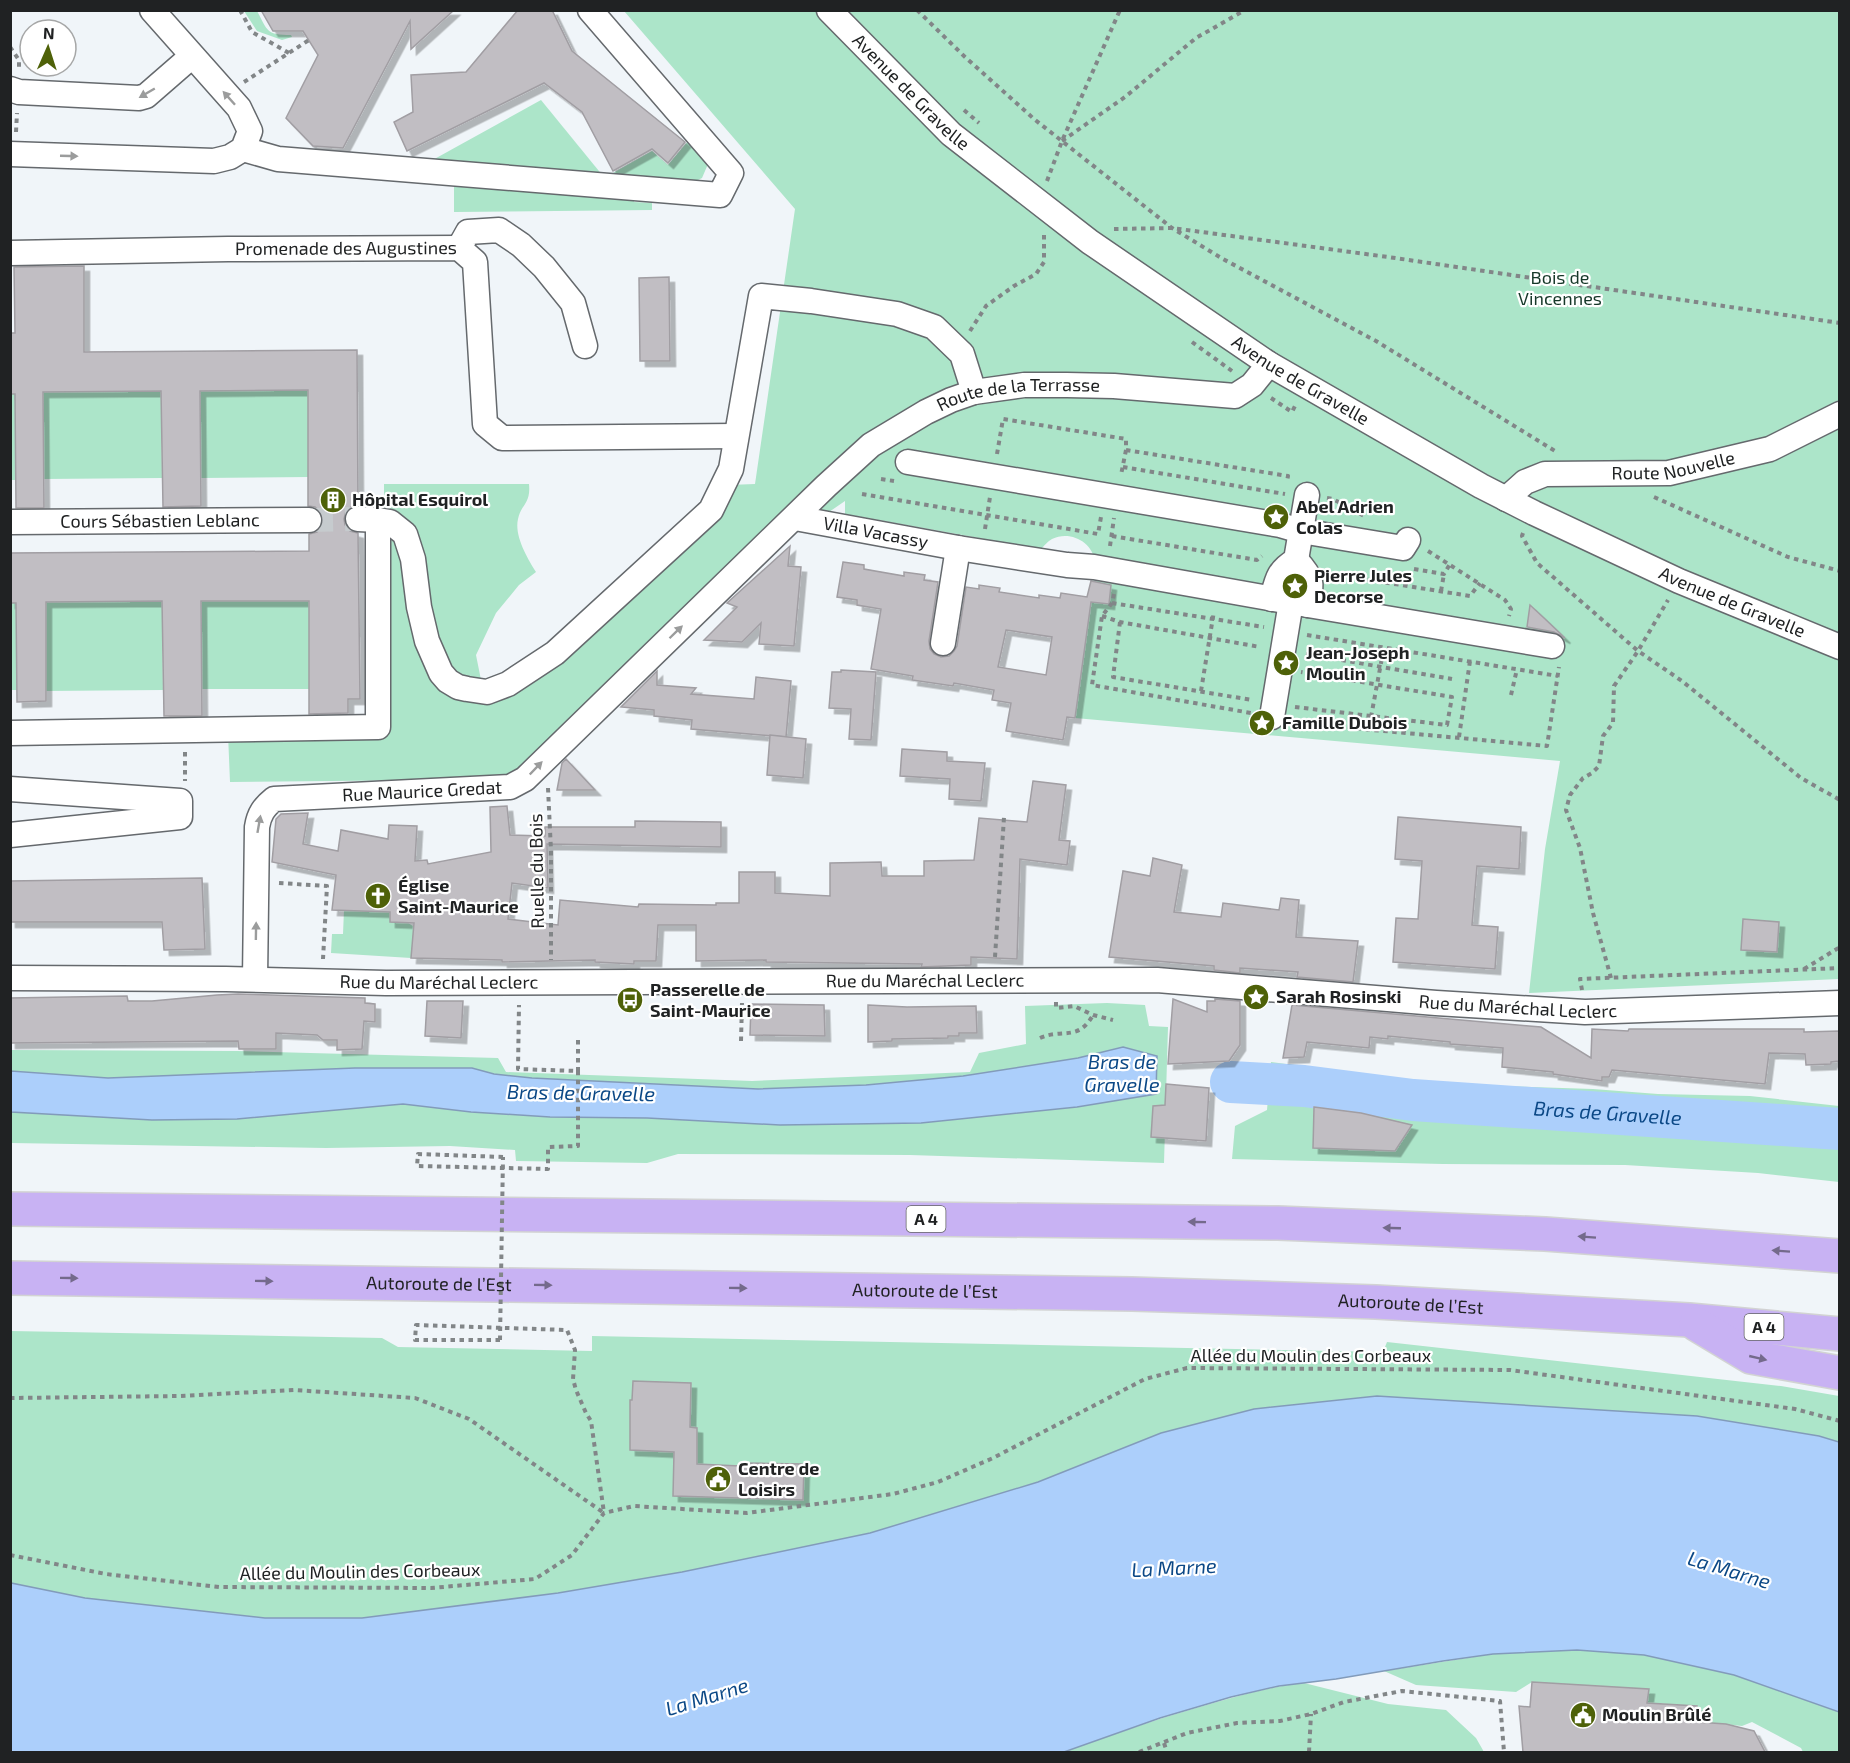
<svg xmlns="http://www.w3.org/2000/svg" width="1850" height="1763" font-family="'Exo 2',sans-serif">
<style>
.green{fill:#ace5c9}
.water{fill:#accffb;stroke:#829bba;stroke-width:1.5}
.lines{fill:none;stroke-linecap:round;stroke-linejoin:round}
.river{stroke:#accffb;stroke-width:42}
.building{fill:#c1bec3;stroke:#a19ea3;stroke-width:1.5;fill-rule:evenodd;filter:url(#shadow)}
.minor-tunnel{stroke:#c6cbce;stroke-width:24;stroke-dasharray:24 12;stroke-linecap:butt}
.minor-casing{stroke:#65696d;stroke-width:27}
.highway-casing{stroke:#d2d3d3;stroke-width:36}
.path{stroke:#828688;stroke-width:4;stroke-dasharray:4.5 4.5;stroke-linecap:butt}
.minor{stroke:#fff;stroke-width:24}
.highway{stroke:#c8b2f3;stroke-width:33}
.path-bridge{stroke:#828688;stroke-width:4;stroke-dasharray:4.5 4.5;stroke-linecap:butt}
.oneway{fill:#9b9c9c}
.oneway2{fill:#746a8b}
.labels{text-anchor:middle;stroke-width:4.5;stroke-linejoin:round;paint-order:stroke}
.shield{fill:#fff;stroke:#636465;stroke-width:1.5}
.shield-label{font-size:16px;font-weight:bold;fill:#202223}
.street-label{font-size:18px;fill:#202223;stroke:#fff}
.park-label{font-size:18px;fill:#163829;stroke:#fff}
.poi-label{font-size:18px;font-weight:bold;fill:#202223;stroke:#fff;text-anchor:start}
.water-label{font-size:20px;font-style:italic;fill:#0b4886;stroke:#fff}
</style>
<defs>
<filter id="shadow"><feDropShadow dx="5.5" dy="5.5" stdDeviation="0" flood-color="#0004"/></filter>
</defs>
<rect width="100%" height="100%" fill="#f0f5f9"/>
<g class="green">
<path d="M244,11H257C268,31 266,35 291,35L292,37L282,40L257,31Z"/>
<path d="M624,11H1839V979L1529,993L1545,849L1560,761L1075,718L1094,577C1094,572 1095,567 1095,562C1093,542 1070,530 1052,539C1048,541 1044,546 1041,549L845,514V501L829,512L804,508L525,779L230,782L228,734L384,731V484H529C531,504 521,504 518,519C514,536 528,559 536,572L519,585L496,613L476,655L482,685L501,698L729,485L755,484L795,209Z"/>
<path d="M541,100L603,176L429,162Z"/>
<path d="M689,140L708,164L702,178L694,182L615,177L613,173L652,151L668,165Z"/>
<path d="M454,182L635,194L634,202L652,203V210L454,212Z"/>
<path d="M308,390L309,477L201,478L200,391Z"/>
<path d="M161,391L162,478L44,479L43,392Z"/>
<path d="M10,394H15L16,480H11Z"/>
<path d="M162,601L163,690L46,691V602Z"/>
<path d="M201,601H309V689H202Z"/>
<path d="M10,603H16L17,690H11Z"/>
<path d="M344,910L390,912V922H407L414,927L411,958L331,953L332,934H343Z"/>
<path d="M1107,1003L1145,1005L1149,1026L1168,1027L1164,1163L910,1155L678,1154L647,1163L516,1161L515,1150L450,1146L326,1148L11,1143V1112L152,1120L403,1104L471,1112L550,1117L647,1118L780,1125L921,1123L1077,1107L1156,1094L1123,1047L1078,1058L963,1076L866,1085L758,1089L532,1078L494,1074L472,1068H355L108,1078L11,1071V1050L237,1051L498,1058L506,1072L752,1081L970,1072L979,1053L1026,1044L1025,1006Z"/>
<path d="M1271,1062L1439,1084L1593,1089L1658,1094L1750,1096L1839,1106V1182L1758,1173L1625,1165L1443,1164L1232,1159L1235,1126L1267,1110Z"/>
<path d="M11,1331L382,1338L398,1347L592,1351V1336L1383,1352L1387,1342L1781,1386L1839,1396V1442L1819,1436L1697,1416L1377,1396L1254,1409L1161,1433L1038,1482L870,1533L682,1572L558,1593L362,1618H265L85,1598L11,1583Z"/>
<path d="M1577,1650L1644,1655L1734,1675L1839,1712V1752H1803L1801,1748L1752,1722L1742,1726L1704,1722L1696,1732L1697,1706L1652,1703L1650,1730H1645L1648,1689L1532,1682L1516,1692L1416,1685L1384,1671L1493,1654Z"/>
<path d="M1304,1683L1388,1704L1446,1710L1476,1738L1484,1752H1064C1108,1736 1151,1721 1196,1708C1232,1698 1267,1687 1304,1683Z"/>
</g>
<g class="water">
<path d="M1123,1047L1157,1056L1156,1094L1077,1107L921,1123L780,1125L647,1118L550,1117L471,1112L403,1104L237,1119L152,1120L11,1112V1071L108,1078L355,1068H472L494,1074L532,1078L758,1089L866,1085L963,1076L1078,1058Z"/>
<path d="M1377,1396L1697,1416L1819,1436L1839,1442V1712L1734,1675L1644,1655L1577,1650L1493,1654L1443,1661L1336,1679L1279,1686L1231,1697L1160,1718L1064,1752H11V1583L85,1598L265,1618H362L558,1593L682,1572L870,1533L1038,1482L1161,1433L1254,1409Z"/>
</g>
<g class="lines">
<path class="river" id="s1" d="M1231,1082L1304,1086L1413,1100L1840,1129"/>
</g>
<g class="building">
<path d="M261,10H454L411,49L410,21L343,148L313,146L286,118L318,55L303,31H273Z"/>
<path d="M518,10H552L572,51L685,142L668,163L652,149L613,171L582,112L544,83L407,151L394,122L413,112L411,75L466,72Z"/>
<path d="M84,266V352L357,350L358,505L351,507L346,511L344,519L345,525L350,531L358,533L360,699H348V713L309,714V601H201L202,716H164L162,601L46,602V701L17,702L16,603H10V553L309,551V534L317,532L322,526L323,520L321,512L315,507L308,506V390L200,391L201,506L163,507L161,391L43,392L44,508H16L15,394H10V333H15L14,267Z"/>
<path d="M669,277L670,361H640L639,278Z"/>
<path d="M790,546L788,566L801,567L794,646L759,644L761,623L742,642L704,640L737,607L727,603Z"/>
<path d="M843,562L864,565V569L904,576V572L925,575L924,580L938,582L929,641L930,649L934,654L941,657L949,656L954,651L957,646L966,587L979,589V585L1000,588L999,592L1039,598V595L1060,598L1061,593L1087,597L1091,581L1111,585L1109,604L1091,602L1075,718L1067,717L1063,740L1006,731L1011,703L992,700L994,690L954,683L953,686L912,680L913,676L871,669L881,609L857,605V600L837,597ZM1006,630L1052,637L1046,675L998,667Z"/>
<path d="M1530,605L1544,618L1565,638L1554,632L1527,627Z"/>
<path d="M841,670L876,672L871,740L849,739L851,709L829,708L832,672H841Z"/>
<path d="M657,671V685L696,688L691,694L754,699L756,677L791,681L786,737L691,729L692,720L654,716V710L621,707Z"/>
<path d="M770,735L806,739L803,778L767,775Z"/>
<path d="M902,749L947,752V761L985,763L981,801L949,799L950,779L900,776Z"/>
<path d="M566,759L595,790H557L562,763Z"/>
<path d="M1033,781L1066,785L1059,840L1070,841L1067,865L1020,859L1017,959L971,957V965L921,967L922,964L766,962V960L696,961V925H658L656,961H634V964L595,962V960L502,962V960L411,958L414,923L390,922V912L332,910L336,875L272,862L276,819L281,814L308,813L303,844L338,851L341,830L388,839L389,825L417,826L415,861L427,860L428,864L491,852L490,807L507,806L510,835L545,836V827H635V821L721,822V847L547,844L548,888L512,883L508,919L558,925L560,900L638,907L639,904L716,905V903H739V872H775V893L830,896V863L881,862L882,876H924V861L974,860L979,818L1027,822Z"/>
<path d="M1398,817L1521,827L1519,869L1477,866L1472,925L1498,927L1495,969L1393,962L1396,918L1418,919L1422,861L1395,859Z"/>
<path d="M1153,858L1182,865L1174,912L1221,917L1223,903L1279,910L1281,898L1299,900L1296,937L1358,941L1353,982L1297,977L1298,972L1240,968V973L1214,970V966L1109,957L1123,871L1150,876Z"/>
<path d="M202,878L205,949L164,950L162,922H10V881Z"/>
<path d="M1743,919L1779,922L1777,952L1741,950Z"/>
<path d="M238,994L365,998V1003L375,1004V1022L364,1021L362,1049L337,1050V1040H323L317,1035L276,1033V1049H239L238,1041L10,1043V998L127,996L128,1001H152L217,995Z"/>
<path d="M1173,999L1207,1012V1001H1215V999L1240,1001V1045L1229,1061L1168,1064Z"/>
<path d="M427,1001H463L461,1038L425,1036Z"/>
<path d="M751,1004L824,1005L825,1036L750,1035Z"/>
<path d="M868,1005L907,1007L976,1006L977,1033H959V1036H948V1038L892,1039V1041L868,1042Z"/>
<path d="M1292,1005L1541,1027L1591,1058L1592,1029L1628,1031L1629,1029H1804V1032L1839,1031V1061L1831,1062V1064L1806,1065L1805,1054L1769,1053L1765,1084L1612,1070L1609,1077H1602V1081L1553,1074V1072L1502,1067L1503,1048L1450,1044V1042L1388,1036V1039L1370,1037L1369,1048L1307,1042L1304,1057L1283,1058Z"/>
<path d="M1166,1084L1209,1088L1206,1141L1151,1137L1153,1106L1165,1105Z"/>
<path d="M1314,1107L1361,1113L1412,1125L1395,1151L1313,1148Z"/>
<path d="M633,1381L691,1383L690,1427L697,1428V1464L740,1466V1463L804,1464L803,1500L673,1496L674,1452L630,1450V1400H632Z"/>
<path d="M1532,1682L1649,1689L1647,1703L1697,1706V1722L1726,1724L1754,1731L1765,1752H1523L1519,1706L1530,1707Z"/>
</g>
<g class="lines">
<path class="minor-tunnel" d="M309,520L358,519"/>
<defs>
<g id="minor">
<path id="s2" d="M829,10L951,134L1090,242L1269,364L1481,486L1534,513L1679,581L1840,647"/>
<path d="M10,89L19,92L139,98L146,96L192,56"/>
<path d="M243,149L278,159L720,195L731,173L590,10"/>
<path d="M10,154L214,161L230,157L243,149L250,131L239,108L152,10"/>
<path d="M459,248L468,232L499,230L521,245L544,267L573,303L585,346"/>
<path id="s3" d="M10,253L228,249L459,248L475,262L485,424L502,438L736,436"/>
<path d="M908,462L1280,525L1301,531L1403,548L1408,540"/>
<path id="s4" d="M1506,499L1525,482L1545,474L1669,473L1770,449L1840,414"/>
<path id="s5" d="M795,518L958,548L1067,565L1094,567L1308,605L1552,646"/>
<path d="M358,519L378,520L390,522L405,534L413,559L419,607L427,641L441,673L448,681L458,687L467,689L487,692L508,684L555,653L711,510L731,469L761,296L811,301L897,314L934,327L962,354L974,392"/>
<path id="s6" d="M10,522L309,520"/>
<path d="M1296,560C1313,578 1312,582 1308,605"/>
<path d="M1272,599C1277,579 1278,571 1296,560L1307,495"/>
<path d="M943,643L958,548"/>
<path d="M1272,717L1291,602"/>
<path d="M10,733L378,727V520"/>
<path d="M10,789L180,801V817L10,835"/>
<path id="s7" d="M10,978L226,979L386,983L1157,980L1436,1003L1585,1012L1840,1003"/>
<path id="s8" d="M255,979L257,827C259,814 264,807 274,799L510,787L525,779L826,486L871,445L926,412L951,400L974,392L1024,385H1067L1114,386L1235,396L1252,385L1269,364"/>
</g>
<g id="highway">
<path d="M10,1209L1278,1223L1545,1234L1840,1256"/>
<path id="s9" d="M10,1278L1132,1294L1376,1302L1689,1320L1840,1334"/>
<path d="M1696,1324L1751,1357L1840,1373"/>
</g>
</defs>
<use href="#minor" class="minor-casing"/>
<use href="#highway" class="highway-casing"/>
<g class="path">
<path d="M240,10L252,32L289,53"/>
<path d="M917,10L964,56L1034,119L1172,228L1223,259L1376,341L1555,451"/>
<path d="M10,47L19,60V70"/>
<path d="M244,82L309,40"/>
<path d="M964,110L979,123"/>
<path d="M16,132L17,113"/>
<path d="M1062,141L1125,97L1196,38L1245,10"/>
<path d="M1047,181L1062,141L1120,10"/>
<path d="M1114,229L1172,228L1388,257L1840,323"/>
<path d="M970,331L986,306L1014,286L1036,274L1044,262V235"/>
<path d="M1192,342L1232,371"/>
<path d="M1271,398L1292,412L1295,406"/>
<path d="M1126,450L1288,476L1287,481"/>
<path d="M997,454L1003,419L1126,439V450L1121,475"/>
<path d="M1123,467L1285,494"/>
<path d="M881,479L894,481"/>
<path d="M862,494L1098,534L1101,517"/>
<path d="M1654,497L1788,557L1840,571"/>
<path d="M1327,498L1333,499L1366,517"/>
<path d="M985,529L990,497"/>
<path d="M1523,533L1522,536L1537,563L1638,651L1682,681L1801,778L1840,800"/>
<path d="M1112,536L1257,560L1262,556"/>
<path d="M1110,546L1114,518"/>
<path d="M1428,551L1505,600L1511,609L1509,616"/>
<path d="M1414,569L1444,574L1450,564"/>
<path d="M1332,574L1470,596L1480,583"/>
<path d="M1441,591L1444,574"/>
<path d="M1114,594L1112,603L1102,616L1092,685L1251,713"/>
<path d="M1112,603L1264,627"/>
<path d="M1102,616L1120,622L1260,647"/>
<path d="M1120,622L1113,677L1252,700"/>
<path d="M1307,635L1558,676"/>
<path d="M1306,654L1452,679"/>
<path d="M1201,691L1214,611"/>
<path d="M1511,695L1517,669"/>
<path d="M1295,707L1447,725L1452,697L1301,672"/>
<path d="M1371,717L1384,647"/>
<path d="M1294,720L1362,729L1547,746L1559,667"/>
<path d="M1459,737L1470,661"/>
<path d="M185,752V781"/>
<path d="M548,788L551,851V960"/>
<path d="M279,883L327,886L323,959"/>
<path d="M995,957L1004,817"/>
<path d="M1804,969L1840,947"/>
<path d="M1611,978L1593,913L1580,848L1566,810L1570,795L1583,778L1592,773L1599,766L1603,736L1613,723L1614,686L1638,651L1668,600"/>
<path d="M1582,990L1580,979L1840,968"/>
<path d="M1056,1002V1008L1074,1006L1093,1015L1113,1020"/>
<path d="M1040,1038C1062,1028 1078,1042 1093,1015"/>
<path d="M578,1040V1071"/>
<path d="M741,1041L742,1003"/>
<path d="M503,1157L418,1154L417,1166L548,1169V1147L578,1146V1071L518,1069L519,1005"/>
<path d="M500,1340H415L416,1325L567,1330L575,1350L573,1379L576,1390L586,1413L591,1421L604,1513"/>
<path d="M10,1398L179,1396L294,1390L415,1398L469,1419L604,1513"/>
<path d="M10,1555L106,1574L219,1587L431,1588L535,1579L572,1555L604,1513L634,1506L747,1513L893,1494L938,1482L993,1458L1145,1379L1187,1368L1510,1370L1795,1409L1840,1421"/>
<path d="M1164,1743L1167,1752"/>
<path d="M1139,1752L1187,1733L1237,1723L1280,1721L1311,1714L1344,1702L1402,1691L1500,1701L1504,1752"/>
<path d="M1309,1752L1311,1714"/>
</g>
<use href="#minor" class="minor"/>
<use href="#highway" class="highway"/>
<path class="path-bridge" d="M500,1340L503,1157"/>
</g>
<defs><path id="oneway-solid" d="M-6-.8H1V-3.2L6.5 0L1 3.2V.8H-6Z" transform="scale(1.5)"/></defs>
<g class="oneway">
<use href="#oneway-solid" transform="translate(147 93) rotate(150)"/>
<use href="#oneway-solid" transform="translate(229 98) rotate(-132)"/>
<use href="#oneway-solid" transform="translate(69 156) rotate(2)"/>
<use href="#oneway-solid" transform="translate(676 632) rotate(-44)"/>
<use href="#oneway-solid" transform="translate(536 768) rotate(-46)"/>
<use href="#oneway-solid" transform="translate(259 824) rotate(-80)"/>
<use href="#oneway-solid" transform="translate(256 931) rotate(-89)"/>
</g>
<g class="oneway2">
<use href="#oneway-solid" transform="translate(1197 1222) rotate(-179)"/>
<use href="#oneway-solid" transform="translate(1392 1228) rotate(-178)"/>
<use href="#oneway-solid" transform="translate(1587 1237) rotate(-176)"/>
<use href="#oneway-solid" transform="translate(1781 1251) rotate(-176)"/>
<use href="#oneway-solid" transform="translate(69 1278) rotate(1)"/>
<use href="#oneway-solid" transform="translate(264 1281) rotate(1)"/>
<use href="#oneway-solid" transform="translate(543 1285) rotate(1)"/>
<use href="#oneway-solid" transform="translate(738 1288) rotate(1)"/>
<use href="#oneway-solid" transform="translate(1758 1358) rotate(13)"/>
</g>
<defs>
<symbol id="building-disc" viewBox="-11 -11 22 22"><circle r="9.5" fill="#4e6108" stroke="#fff"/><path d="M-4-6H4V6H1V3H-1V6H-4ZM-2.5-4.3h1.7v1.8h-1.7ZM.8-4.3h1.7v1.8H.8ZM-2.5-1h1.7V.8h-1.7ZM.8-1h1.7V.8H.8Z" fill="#fff"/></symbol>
<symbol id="sight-disc" viewBox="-11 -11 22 22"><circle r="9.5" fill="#4e6108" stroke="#fff"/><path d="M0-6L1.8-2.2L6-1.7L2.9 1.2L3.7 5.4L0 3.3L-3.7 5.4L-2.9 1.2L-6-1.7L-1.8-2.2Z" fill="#fff"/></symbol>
<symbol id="church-disc" viewBox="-11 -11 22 22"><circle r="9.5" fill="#4e6108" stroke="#fff"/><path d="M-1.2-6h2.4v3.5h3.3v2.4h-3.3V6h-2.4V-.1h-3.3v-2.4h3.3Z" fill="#fff"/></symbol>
<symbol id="bus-disc" viewBox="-11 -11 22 22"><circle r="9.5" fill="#4e6108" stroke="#fff"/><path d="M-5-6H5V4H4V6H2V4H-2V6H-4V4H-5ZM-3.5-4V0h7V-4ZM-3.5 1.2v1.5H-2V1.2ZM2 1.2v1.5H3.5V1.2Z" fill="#fff"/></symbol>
<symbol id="civic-disc" viewBox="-11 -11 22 22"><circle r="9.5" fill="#4e6108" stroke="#fff"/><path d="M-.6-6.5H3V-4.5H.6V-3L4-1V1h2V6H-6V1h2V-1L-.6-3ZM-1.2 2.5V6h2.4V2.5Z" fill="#fff"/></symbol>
</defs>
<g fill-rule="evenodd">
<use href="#building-disc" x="318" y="485" width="30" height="30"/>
<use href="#sight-disc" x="1261" y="502" width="30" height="30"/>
<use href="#sight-disc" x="1280" y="571" width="30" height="30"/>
<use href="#sight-disc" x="1271" y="648" width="30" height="30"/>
<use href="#sight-disc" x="1247" y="708" width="30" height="30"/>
<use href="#church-disc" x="363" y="881" width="30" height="30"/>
<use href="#sight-disc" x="1241" y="982" width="30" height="30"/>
<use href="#bus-disc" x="615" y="985" width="30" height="30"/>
<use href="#civic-disc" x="703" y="1464" width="30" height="30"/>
<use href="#civic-disc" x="1568" y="1700" width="30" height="30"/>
</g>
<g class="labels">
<g class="shield">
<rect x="906.5" y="1206" width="39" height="26" rx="4.5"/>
<rect x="1744.5" y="1314" width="39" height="26" rx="4.5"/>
</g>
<g class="shield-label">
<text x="926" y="1225">A 4</text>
<text x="1764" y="1333">A 4</text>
</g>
<g class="street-label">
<text dy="6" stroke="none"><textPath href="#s2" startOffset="116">Avenue de Gravelle</textPath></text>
<text dy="6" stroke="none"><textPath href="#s3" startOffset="336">Promenade des Augustines</textPath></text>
<text dy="6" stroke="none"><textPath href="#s2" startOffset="602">Avenue de Gravelle</textPath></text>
<text dy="6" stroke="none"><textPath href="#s8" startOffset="1080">Route de la Terrasse</textPath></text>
<text dy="6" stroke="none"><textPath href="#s4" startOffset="176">Route Nouvelle</textPath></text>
<text dy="6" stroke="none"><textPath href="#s6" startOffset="150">Cours Sébastien Leblanc</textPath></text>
<text dy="6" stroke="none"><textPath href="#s5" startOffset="82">Villa Vacassy</textPath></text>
<text dy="6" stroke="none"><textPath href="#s2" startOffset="1088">Avenue de Gravelle</textPath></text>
<text dy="6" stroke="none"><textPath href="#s8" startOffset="334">Rue Maurice Gredat</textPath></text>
<text transform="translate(537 871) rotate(-91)" y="6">Ruelle du Bois</text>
<text dy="6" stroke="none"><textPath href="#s7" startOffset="915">Rue du Maréchal Leclerc</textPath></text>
<text dy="6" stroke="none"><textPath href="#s7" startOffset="429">Rue du Maréchal Leclerc</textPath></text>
<text dy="6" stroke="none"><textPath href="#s7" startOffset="1509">Rue du Maréchal Leclerc</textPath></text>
<text dy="6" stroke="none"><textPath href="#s9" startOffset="429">Autoroute de l’Est</textPath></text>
<text dy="6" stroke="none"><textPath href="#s9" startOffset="915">Autoroute de l’Est</textPath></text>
<text dy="6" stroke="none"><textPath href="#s9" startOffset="1401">Autoroute de l’Est</textPath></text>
<text x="1311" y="1362">Allée du Moulin des Corbeaux</text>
<text transform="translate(360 1572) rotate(-1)" y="6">Allée du Moulin des Corbeaux</text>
</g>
<g class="park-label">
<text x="1560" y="284">Bois de<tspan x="1560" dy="21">Vincennes</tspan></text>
</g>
<g class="poi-label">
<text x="352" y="506">Hôpital Esquirol</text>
<text x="1296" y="513">Abel Adrien<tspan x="1296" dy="21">Colas</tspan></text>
<text x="1314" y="582">Pierre Jules<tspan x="1314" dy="21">Decorse</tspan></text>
<text x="1306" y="659">Jean-Joseph<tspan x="1306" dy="21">Moulin</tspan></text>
<text x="1282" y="729">Famille Dubois</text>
<text x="398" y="892">Église<tspan x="398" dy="21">Saint-Maurice</tspan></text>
<text x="650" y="996">Passerelle de<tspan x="650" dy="21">Saint-Maurice</tspan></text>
<text x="1276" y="1003">Sarah Rosinski</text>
<text x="738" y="1475">Centre de<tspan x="738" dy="21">Loisirs</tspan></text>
<text x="1602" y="1721">Moulin Brûlé</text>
</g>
<g class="water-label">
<text x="1122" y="1069">Bras de<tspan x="1122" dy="23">Gravelle</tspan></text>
<text transform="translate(581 1093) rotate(1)" y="7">Bras de Gravelle</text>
<text dy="7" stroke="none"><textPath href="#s1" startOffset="378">Bras de Gravelle</textPath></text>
<text transform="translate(1174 1568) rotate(-3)" y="7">La Marne</text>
<text transform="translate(1729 1570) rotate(17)" y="7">La Marne</text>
<text transform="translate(707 1697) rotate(-17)" y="7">La Marne</text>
</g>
</g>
<rect width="1850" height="1763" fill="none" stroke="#202223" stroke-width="24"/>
<g transform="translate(48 48) rotate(3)"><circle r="28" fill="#ffffff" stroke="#a6a7a7" stroke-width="1.5"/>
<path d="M0-4.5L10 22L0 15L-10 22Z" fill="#4e6108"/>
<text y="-9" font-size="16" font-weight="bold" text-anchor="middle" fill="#202223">N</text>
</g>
</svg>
